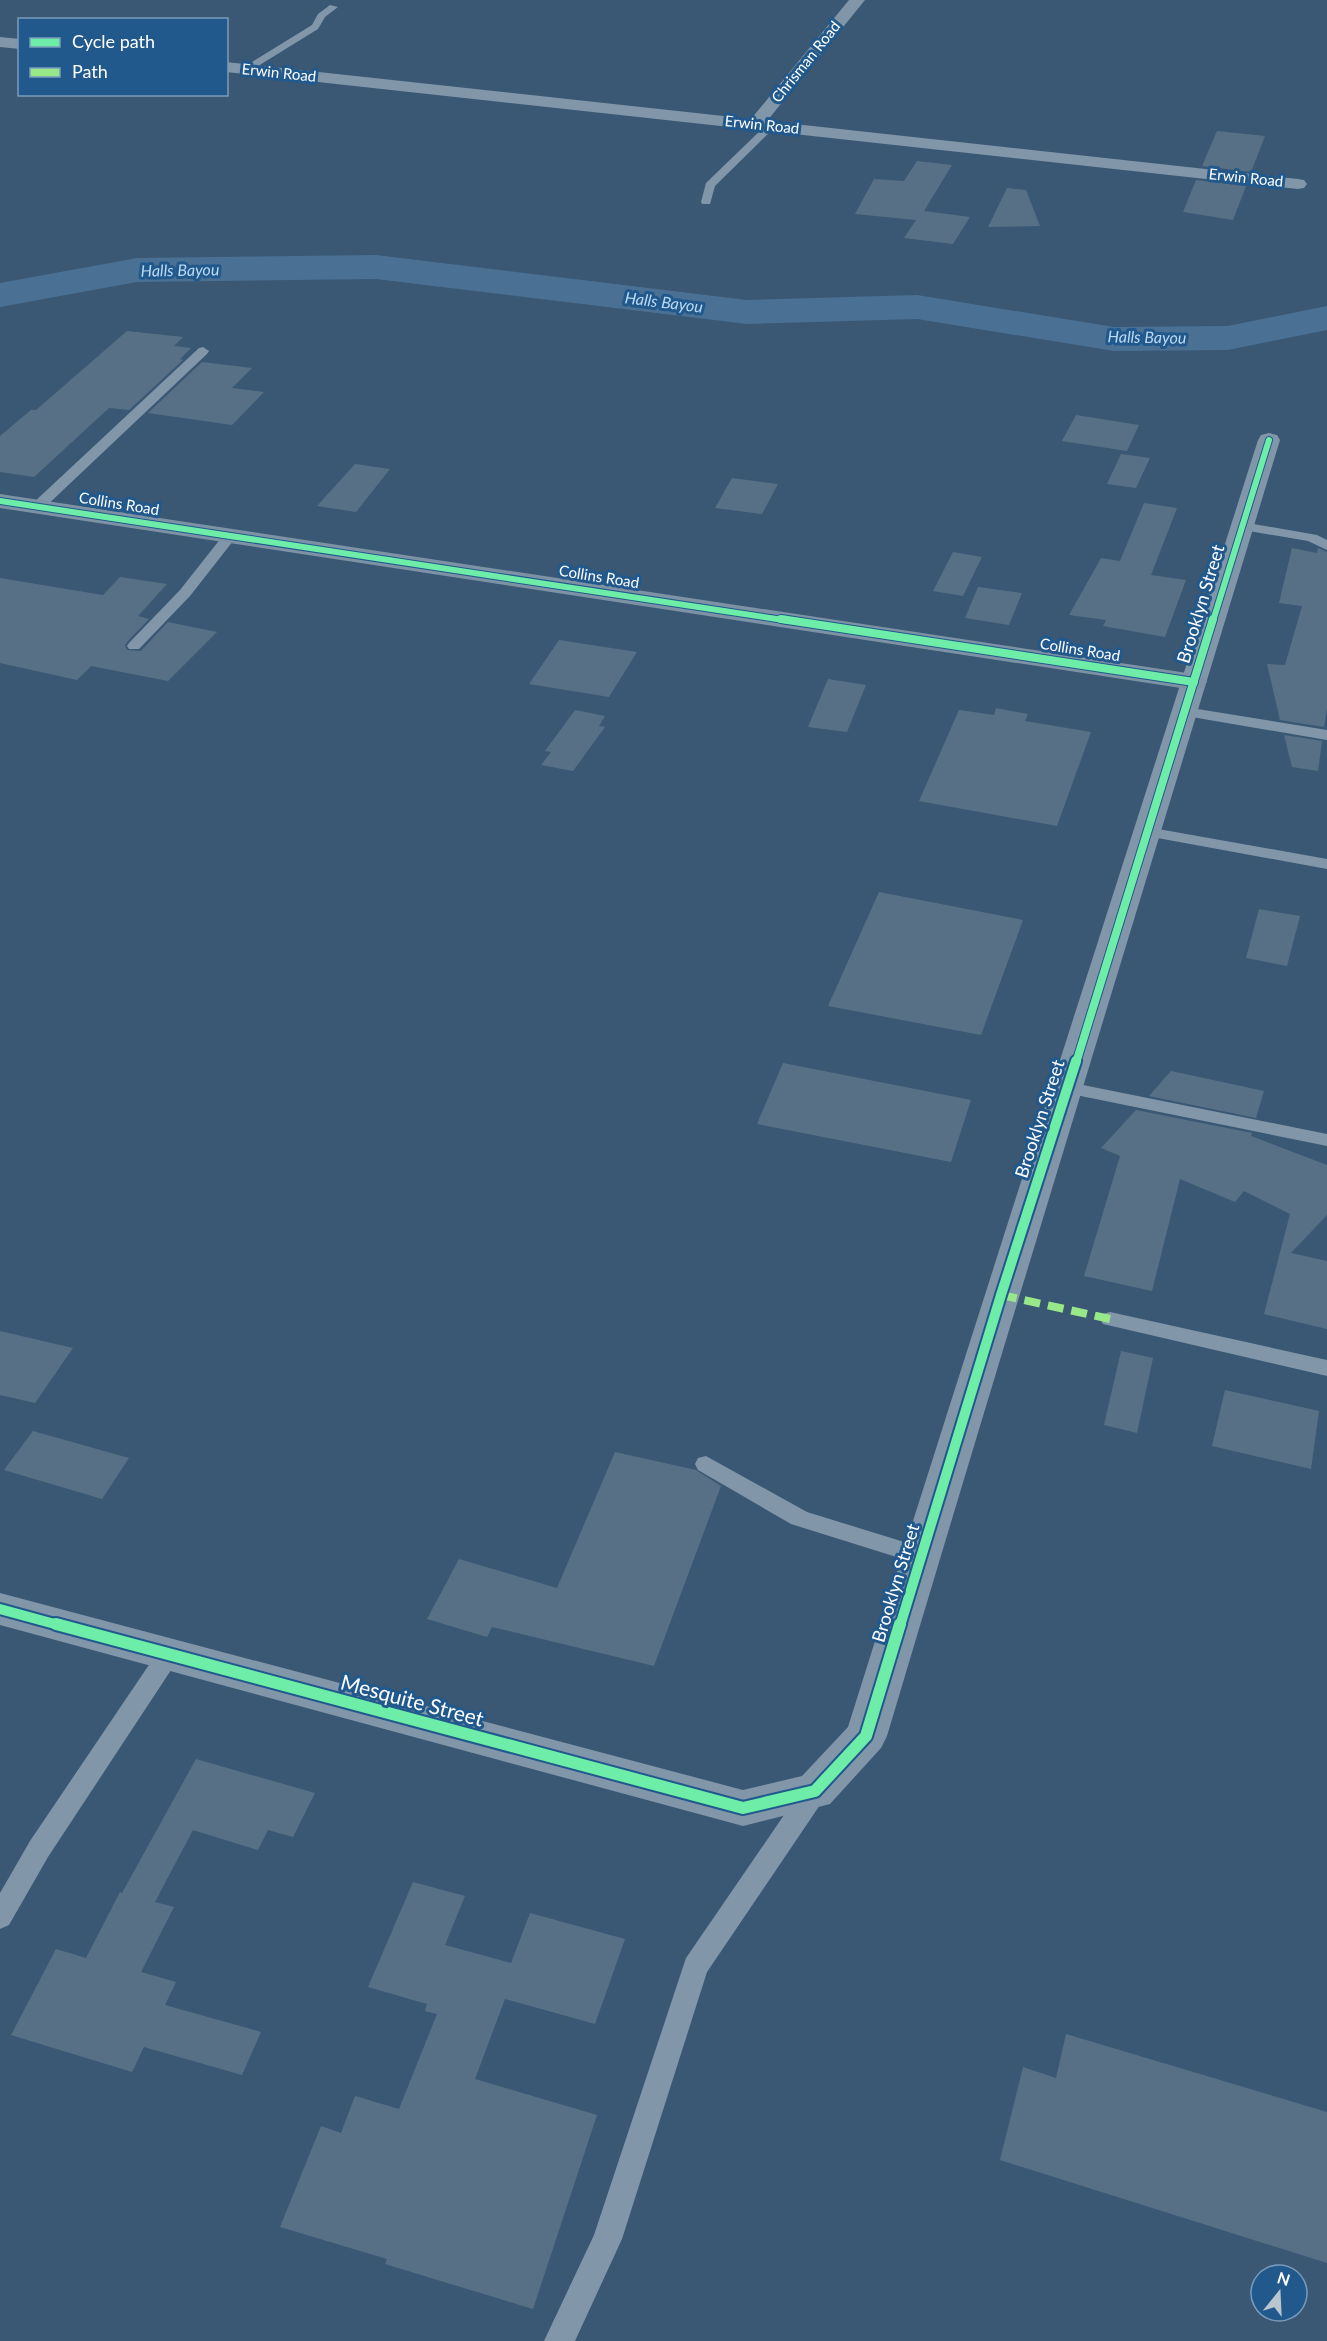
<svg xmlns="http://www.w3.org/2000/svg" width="1327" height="2341" font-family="Lato,sans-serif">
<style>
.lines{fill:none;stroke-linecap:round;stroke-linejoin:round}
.river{fill:#4a7094;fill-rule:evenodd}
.building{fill:#587086}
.lane{fill:#8196a9;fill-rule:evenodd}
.street{fill:#8196a9;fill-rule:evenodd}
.secondary{fill:#7d92a4;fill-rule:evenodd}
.quiet{stroke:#98e88a;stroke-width:8;stroke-dasharray:16 8;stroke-linecap:butt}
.cycleway-far3-casing{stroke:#21598d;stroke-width:8}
.cycleway-far2-casing{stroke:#21598d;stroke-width:10}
.cycleway-far1-casing{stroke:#21598d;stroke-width:14}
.cycleway-casing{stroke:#21598d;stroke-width:16}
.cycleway-far3{stroke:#6deda7;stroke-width:6}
.cycleway-far2{stroke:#6deda7;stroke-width:8}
.cycleway-far1{stroke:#6deda7;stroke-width:10}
.cycleway{stroke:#6deda7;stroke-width:12}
.labels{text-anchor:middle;stroke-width:6;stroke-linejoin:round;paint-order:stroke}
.far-street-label{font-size:15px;fill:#fff;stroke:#21598d}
.far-water-label{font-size:16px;font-style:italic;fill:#bcd9f3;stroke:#21598d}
.street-label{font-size:18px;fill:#fff;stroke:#21598d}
.near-street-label{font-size:21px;fill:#fff;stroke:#21598d}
</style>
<rect width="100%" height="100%" fill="#3a5874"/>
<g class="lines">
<path class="river" d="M376,255L747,300L917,295L1114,327L1228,326L1327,306V330L1228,350L1114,351L917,319L747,324L376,279L137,282L0,307V283L137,258Z"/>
</g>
<g class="building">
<path d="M1217,131L1265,136L1251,172L1202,166Z"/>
<path d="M917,161L952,165L924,211L970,217L953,244L904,238L916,220L855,214L874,179L904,181Z"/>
<path d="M1196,180L1246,186L1233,220L1183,212Z"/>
<path d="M1007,188L1026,190L1040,226L988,227Z"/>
<path d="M127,331L183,337L174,346L191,348L180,359L183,360L129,410L109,408L34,477L0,472V436L31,410H36Z"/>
<path d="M202,362L252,368L232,388L264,392L232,425L148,413Z"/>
<path d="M1076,415L1139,425L1127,451L1062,441Z"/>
<path d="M1121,454L1150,458L1136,488L1107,484Z"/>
<path d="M355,464L390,469L356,512L317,506Z"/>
<path d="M732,478L778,484L762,514L715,508Z"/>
<path d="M1144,503L1177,508L1151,575L1186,580L1165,637L1103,626L1106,620L1069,615L1101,558L1120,561Z"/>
<path d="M1292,548L1317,553L1318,548L1327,552V709L1324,727L1280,720L1267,664L1285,665L1302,606L1279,603Z"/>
<path d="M953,552L982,557L963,596L933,591Z"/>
<path d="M120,577L167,584L138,616L149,619L127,642L125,645L127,650L141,651L168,622L217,632L168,681L91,666L77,680L0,663V578L103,595Z"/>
<path d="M978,587L1022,593L1009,625L965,618Z"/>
<path d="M559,640L637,652L609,697L529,684Z"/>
<path d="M828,679L866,685L847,732L808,727Z"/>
<path d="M996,708L1028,714L1025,721L1091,732L1057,826L919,801L959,710L994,715Z"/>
<path d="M575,710L605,716L599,726L605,727L573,771L541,765L551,752L545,751Z"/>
<path d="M1284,735L1322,741L1318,771L1292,767Z"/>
<path d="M879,892L1023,920L981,1035L828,1006Z"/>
<path d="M1259,909L1300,916L1287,966L1246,958Z"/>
<path d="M783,1063L971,1100L951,1162L757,1124Z"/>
<path d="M1171,1071L1264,1091L1256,1118L1149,1096Z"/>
<path d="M1136,1110L1252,1133L1251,1136L1327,1165V1215L1291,1253L1327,1261V1329L1264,1314L1290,1214L1244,1191L1235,1202L1180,1179L1152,1291L1084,1276L1120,1156L1101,1148Z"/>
<path d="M0,1331L73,1348L35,1403L0,1395Z"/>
<path d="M1121,1351L1153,1358L1137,1433L1104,1425Z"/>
<path d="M1225,1390L1319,1411L1311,1469L1212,1446Z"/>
<path d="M33,1431L129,1458L102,1499L4,1470Z"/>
<path d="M615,1452L696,1470L721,1486L654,1666L492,1627L487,1637L427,1619L459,1559L557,1588Z"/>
<path d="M196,1759L315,1793L293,1837L268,1830L258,1850L193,1830L155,1902L174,1907L141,1972L176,1982L165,2005L261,2032L242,2075L144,2047L132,2072L11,2035L56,1949L86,1958L120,1892L122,1893Z"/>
<path d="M413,1882L465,1896L445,1945L511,1963L530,1913L625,1939L595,2024L505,1999L475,2079L597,2115L533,2309L385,2264L387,2259L280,2227L321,2126L341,2133L355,2096L399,2109L437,2014L425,2011L427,2004L368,1987Z"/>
<path d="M1066,2034L1327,2112V2263L1000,2160L1023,2067L1056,2078Z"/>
</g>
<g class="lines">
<g class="lane">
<path d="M330,5L338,7L325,17L318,29L250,71H244V67L312,25L318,14Z"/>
<path d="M767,124L776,126L715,186L710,204H702L701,202L706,183Z"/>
<path d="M203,347L209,351L207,354L42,510H32L30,507L32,504L199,348Z"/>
<path d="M1242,522L1317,535L1327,540V550L1308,541L1237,529L1235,526L1237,523Z"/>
<path d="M230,532L237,536L190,596L139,649H129L127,646L129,643L180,590L225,533Z"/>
<path d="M1185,707L1327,730V740L1180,715L1177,712Z"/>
<path d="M1147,827L1327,859V869L1141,835L1139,832Z"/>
<path d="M1068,1082L1327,1134V1146L1061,1092L1059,1088L1061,1084Z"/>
<path d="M1110,1312L1327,1360V1376L1103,1324L1100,1319L1103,1314Z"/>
<path d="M706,1456L807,1512L930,1550L933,1556L930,1562L922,1565L791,1524L698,1470L695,1464L698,1458Z"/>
<path d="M169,1644L177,1647L181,1654L177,1661L48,1857L9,1925L0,1929V1893L30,1841L161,1647Z"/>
<path d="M815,1780L824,1783L828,1791L824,1799L707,1972L622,2239L575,2341H544L594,2235L686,1958L806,1783Z"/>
</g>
<g class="street">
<path d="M849,0H865L767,121L1298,179L1304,180L1307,184L1304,188L1298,189L226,72V62L751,119Z"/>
<path d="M0,37L20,39V49L0,47Z"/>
<path d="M1269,433L1277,435L1280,440C1149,872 1016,1303 887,1736L881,1748L830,1804L743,1826L0,1625V1593L743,1790L802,1776L848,1727C983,1297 1122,869 1258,440L1261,435Z"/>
</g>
<path class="secondary" d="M0,494L1194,674L1203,677L1207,682L1203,687L1194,690L0,508Z"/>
<path class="quiet" d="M1001,1295L1110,1319"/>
<defs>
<g id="cycleway-far3">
<path d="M0,501L790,621"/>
<path d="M1213,621L1269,440"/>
</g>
<g id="cycleway-far2">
<path d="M781,619L1194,682"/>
<path d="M1076,1063L1213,619"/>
</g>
<g id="cycleway-far1">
<path d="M0,1609L62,1626"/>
<path d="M900,1626L1001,1295L1076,1061"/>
</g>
<path id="cycleway" d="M56,1624L743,1808L815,1791L866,1736L900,1624"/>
</defs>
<use href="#cycleway-far3" class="cycleway-far3-casing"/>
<use href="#cycleway-far2" class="cycleway-far2-casing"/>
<use href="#cycleway-far1" class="cycleway-far1-casing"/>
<use href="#cycleway" class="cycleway-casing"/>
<use href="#cycleway-far3" class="cycleway-far3"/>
<use href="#cycleway-far2" class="cycleway-far2"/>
<use href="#cycleway-far1" class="cycleway-far1"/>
<use href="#cycleway" class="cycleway"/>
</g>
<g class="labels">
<g class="far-street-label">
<text transform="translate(806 62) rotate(-51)" y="5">Chrisman Road</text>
<text transform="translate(279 73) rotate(6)" y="5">Erwin Road</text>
<text transform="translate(762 125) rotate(6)" y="5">Erwin Road</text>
<text transform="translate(1246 178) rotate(6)" y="5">Erwin Road</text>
<text transform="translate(119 504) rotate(9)" y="5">Collins Road</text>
<text transform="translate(599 577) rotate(9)" y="5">Collins Road</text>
<text transform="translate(1080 650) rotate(9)" y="5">Collins Road</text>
</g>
<g class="far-water-label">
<text transform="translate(180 270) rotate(-1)" y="6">Halls Bayou</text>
<text transform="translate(664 302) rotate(7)" y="6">Halls Bayou</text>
<text transform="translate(1147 337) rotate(1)" y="6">Halls Bayou</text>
</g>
<g class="street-label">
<text transform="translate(1201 604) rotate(-73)" y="6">Brooklyn Street</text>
<text transform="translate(1040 1119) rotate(-72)" y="6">Brooklyn Street</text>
<text transform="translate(896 1583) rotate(-73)" y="6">Brooklyn Street</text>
</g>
<g class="near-street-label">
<text transform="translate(412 1701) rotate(15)" y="7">Mesquite Street</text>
</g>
</g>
<rect x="18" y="18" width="210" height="78" fill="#21598d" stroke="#7a9bbb" stroke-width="1.5"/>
<rect x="30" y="38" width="30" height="9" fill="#6deda7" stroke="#7a9bbb" stroke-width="1.5"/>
<text x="72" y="48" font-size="18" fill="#ffffff">Cycle path</text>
<rect x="30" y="68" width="30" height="9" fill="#98e88a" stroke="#7a9bbb" stroke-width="1.5"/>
<text x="72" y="78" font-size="18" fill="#ffffff">Path</text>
<g transform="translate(1279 2293) rotate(18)"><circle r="28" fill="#21598d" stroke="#7a9bbb" stroke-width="1.5"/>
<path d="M0-4.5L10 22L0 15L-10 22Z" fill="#bac5ce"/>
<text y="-9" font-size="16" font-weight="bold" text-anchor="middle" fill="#ffffff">N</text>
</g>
</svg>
